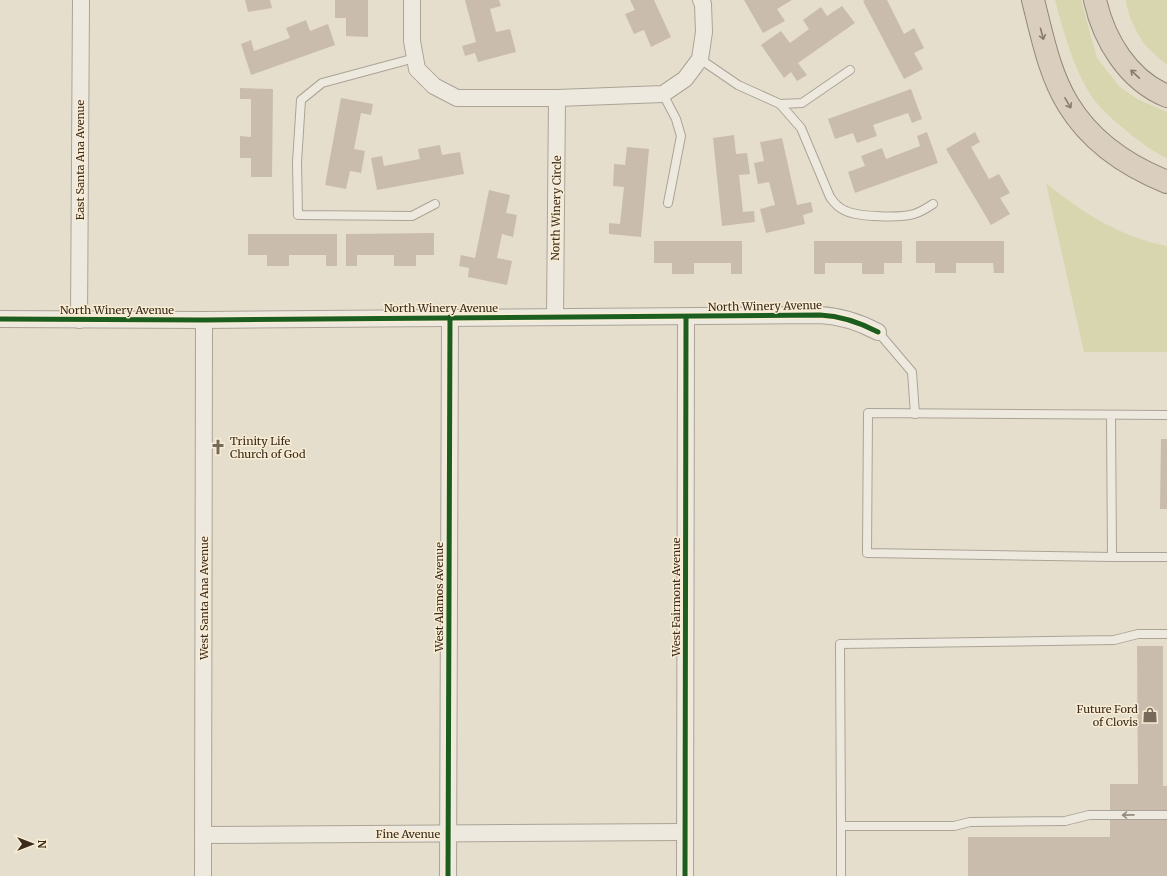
<svg xmlns="http://www.w3.org/2000/svg" width="1167" height="876" font-family="Merriweather,serif">
<style>
.green{fill:#d7d6ae}
.building{fill:#cabcad}
.lines{fill:none;stroke-linecap:round;stroke-linejoin:round}
.service-casing{stroke:#aba396;stroke-width:10}
.minor-casing{stroke:#aba396;stroke-width:18}
.motorway-casing{stroke:#91887c;stroke-width:24}
.service{stroke:#eee9df;stroke-width:8}
.minor{stroke:#eee9df;stroke-width:16}
.motorway{stroke:#dacebe;stroke-width:22}
.cycleway-casing{stroke:#f8ecd3;stroke-width:8}
.cycleway{stroke:#1b5e20;stroke-width:5}
.oneway{stroke:#8a7c6e}
.oneway2{stroke:#948a7e}
.labels{text-anchor:middle;stroke-width:3;stroke-linejoin:round;paint-order:stroke}
.street-label{font-size:11px;fill:#3b2b1d;stroke:#f8ecd3}
.poi-label{font-size:11px;fill:#3b2b1d;stroke:#f8ecd3;text-anchor:start}
</style>
<rect width="100%" height="100%" fill="#e6decc"/>
<g class="green">
<path d="M1055,0H1081L1097,58L1119,86L1137,99L1167,112V158C1153,152 1140,142 1129,133C1116,122 1102,111 1092,97C1073,68 1064,33 1055,0Z"/>
<path d="M1126,0H1167V65C1160,59 1152,52 1146,46C1138,36 1126,12 1126,0Z"/>
<path d="M1046,183C1082,213 1121,237 1167,246V352H1084Z"/>
</g>
<g class="building">
<path d="M245,0H270L272,8L248,12Z"/>
<path d="M335,0H368V37L346,36V18H335Z"/>
<path d="M465,0H499L501,6L490,9L496,32L510,29L516,52L478,62L475,53L465,56L462,46L476,42Z"/>
<path d="M630,0H654L671,37L651,47L644,30L634,34L625,14L635,10Z"/>
<path d="M744,0H792L777,9L785,21L763,33Z"/>
<path d="M865,0H887L904,34L914,28L924,48L914,53L923,69L904,79L863,1Z"/>
<path d="M842,6L855,23L798,63L807,75L797,81L791,72L784,78L761,45L781,31L790,43L809,29L803,20L821,7L827,16Z"/>
<path d="M306,20L310,31L328,24L335,45L251,75L241,44L251,40L254,51L290,38L286,28Z"/>
<path d="M240,88L273,89L272,177H251V158H240V136L251,137V99H240Z"/>
<path d="M911,89L922,119L912,123L908,113L873,125L877,136L857,143L853,133L835,139L828,119Z"/>
<path d="M341,98L373,104L371,115L361,113L354,149L365,151L361,173L350,171L346,189L325,185Z"/>
<path d="M927,132L938,163L855,193L848,172L865,166L861,156L882,148L886,159L920,146L917,136Z"/>
<path d="M975,132L980,142L971,147L989,179L999,174L1010,193L1000,198L1010,214L991,225L946,149Z"/>
<path d="M734,135L736,154L747,153L750,174L739,175L743,212L754,211L755,222L722,226L713,138Z"/>
<path d="M782,138L797,205L811,202L813,212L803,215L805,224L766,233L760,209L775,205L769,182L758,184L754,163L764,161L760,142Z"/>
<path d="M440,145L442,155L460,152L464,174L377,190L371,158L382,156L384,166L420,159L418,149Z"/>
<path d="M627,147L649,149L641,237L609,234V223L620,224L624,187L613,186L614,164L625,165Z"/>
<path d="M489,190L510,195L506,213L517,215L513,237L502,234L497,258L512,261L507,285L468,277L469,268L459,266L461,255L475,258Z"/>
<path d="M434,233V255H416V266H394V255H357V266H346V234Z"/>
<path d="M248,234H337V266H326V255H289V266H267V255H248Z"/>
<path d="M654,241H742V274H731V263H694V274H672V263H654Z"/>
<path d="M814,241H902V263H884V274H862V263H825V274H814Z"/>
<path d="M916,241H1004V273H994L993,263H956V273H935V263H916Z"/>
<path d="M1161,439H1167V509H1160Z"/>
<path d="M1137,646H1163V786H1167V876H968V837H1110V784H1138Z"/>
</g>
<g class="lines">
<defs>
<g id="service">
<path d="M415,58L322,83L301,100L297,162L298,215L412,216L435,204"/>
<path d="M700,59L738,85L780,104L801,128L830,197C834,203 838,208 846,211C859,217 900,218 914,214C921,212 927,208 933,204"/>
<path d="M663,94L676,119L681,136L668,203"/>
<path d="M780,104L802,103L850,70"/>
<path d="M878,332L912,372L915,414"/>
<path d="M1111,415L1112,557L867,553L868,413L1167,415"/>
<path d="M1112,557H1167"/>
<path d="M1167,634H1138L1114,640L840,644L841,826H954L970,822L1065,821L1089,815H1167"/>
<path d="M841,876V826"/>
</g>
<g id="minor">
<path d="M412,0V41L417,69L434,86L457,98H557L663,94L685,79L700,59L704,32L703,4L701,0"/>
<path d="M555,317L557,98"/>
<path d="M0,319L204,320L820,315C841,316 859,322 878,332"/>
<path d="M79,320L81,0"/>
<path d="M203,835L685,832"/>
<path d="M203,876L204,320"/>
<path d="M448,876L450,317"/>
<path d="M685,876L686,317"/>
</g>
<g id="motorway">
<path d="M1033,0C1042,35 1049,73 1068,104C1091,142 1127,166 1167,182"/>
<path d="M1095,0C1104,40 1128,80 1167,96"/>
</g>
</defs>
<use href="#service" class="service-casing"/>
<use href="#minor" class="minor-casing"/>
<use href="#motorway" class="motorway-casing"/>
<use href="#service" class="service"/>
<use href="#minor" class="minor"/>
<use href="#motorway" class="motorway"/>
<defs>
<g id="cycleway">
<path d="M0,319L204,320L820,315C841,316 859,322 878,332"/>
<path d="M448,876L450,317"/>
<path d="M685,876L686,317"/>
</g>
</defs>
<use href="#cycleway" class="cycleway-casing"/>
<use href="#cycleway" class="cycleway"/>
</g>
<defs><path id="oneway-shaft" d="M-6 0H5M1.5-3L5.5 0L1.5 3" fill="none" stroke-width="1.6" stroke-linecap="round" stroke-linejoin="round"/></defs>
<g class="oneway">
<use href="#oneway-shaft" transform="translate(1042 34) rotate(75)"/>
<use href="#oneway-shaft" transform="translate(1135 74) rotate(-137)"/>
<use href="#oneway-shaft" transform="translate(1068 103) rotate(60)"/>
</g>
<use class="oneway2" href="#oneway-shaft" transform="translate(1128 815) rotate(179)"/>
<defs>
<symbol id="church-bare" viewBox="-9 -9 18 18"><path d="M-1.2-6h2.4v3.5h3.3v2.4h-3.3V6h-2.4V-.1h-3.3v-2.4h3.3Z" fill="#776a5a" stroke="#f8ecd3" stroke-width="2.5" paint-order="stroke"/></symbol>
<symbol id="shop-bare" viewBox="-9 -9 18 18"><path d="M-5-2.5h2.3a2.7 3.5 0 0 1 5.4 0H5L5.5 6h-11ZM-1.5-2.5h3a1.5 2.3 0 0 0-3 0Z" fill="#776a5a" stroke="#f8ecd3" stroke-width="2.5" paint-order="stroke"/></symbol>
</defs>
<g fill-rule="evenodd">
<use href="#church-bare" x="207" y="436" width="22" height="22"/>
<use href="#shop-bare" x="1139" y="704" width="22" height="22"/>
</g>
<g class="labels">
<g class="street-label">
<text transform="translate(80 160) rotate(-90)" y="4">East Santa Ana Avenue</text>
<text transform="translate(556 208) rotate(-89)" y="4">North Winery Circle</text>
<text transform="translate(765 306) rotate(-1)" y="4">North Winery Avenue</text>
<text x="441" y="312">North Winery Avenue</text>
<text x="117" y="314">North Winery Avenue</text>
<text transform="translate(439 597) rotate(-90)" y="4">West Alamos Avenue</text>
<text transform="translate(676 597) rotate(-90)" y="4">West Fairmont Avenue</text>
<text transform="translate(204 598) rotate(-90)" y="4">West Santa Ana Avenue</text>
<text x="408" y="838">Fine Avenue</text>
</g>
<g class="poi-label">
<text x="230" y="445">Trinity Life<tspan x="230" dy="13">Church of God</tspan></text>
<text x="1138" y="713" text-anchor="end">Future Ford<tspan x="1138" dy="13">of Clovis</tspan></text>
</g>
</g>
<g transform="translate(32 844) rotate(90)" stroke="#f8ecd3" stroke-width="3" paint-order="stroke">
<path d="M0-3L7 15L0 10L-7 15Z" fill="#3b2b1d"/>
<text y="-6" font-size="11" font-weight="bold" text-anchor="middle" fill="#3b2b1d">N</text>
</g>
</svg>
